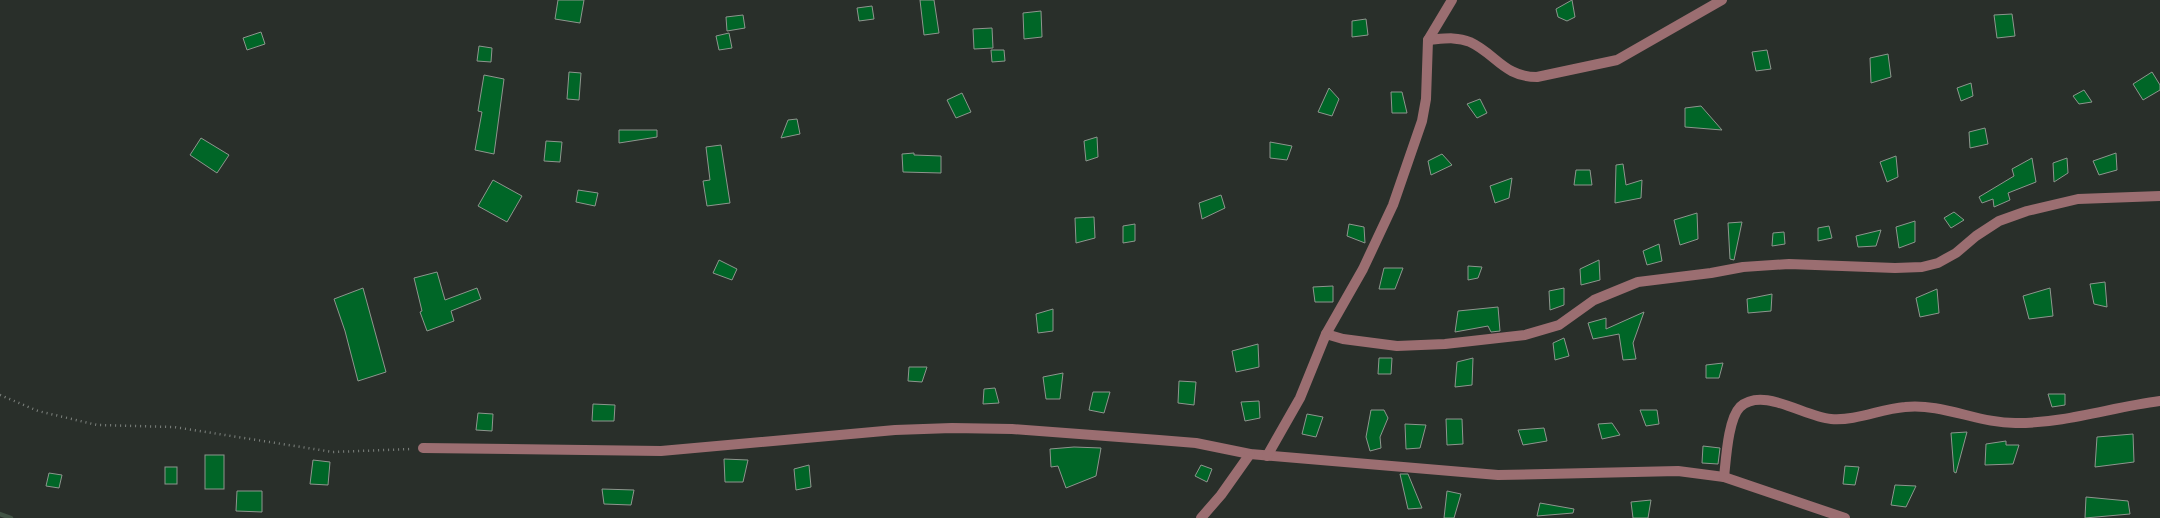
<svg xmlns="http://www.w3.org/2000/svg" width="2160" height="518" font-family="'DM Sans',sans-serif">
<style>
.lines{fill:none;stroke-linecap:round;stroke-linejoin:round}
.stream{stroke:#415344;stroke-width:4.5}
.building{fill:#006627;stroke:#8e958e}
.path{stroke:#7e837f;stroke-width:2.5;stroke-dasharray:1 4;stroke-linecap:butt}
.street{stroke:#9b6e71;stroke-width:10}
</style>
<rect width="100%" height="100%" fill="#292f2a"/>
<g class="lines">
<path class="stream" d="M0,514L11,518"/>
</g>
<g class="building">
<path d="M558,0H584L580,23L555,19Z"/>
<path d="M920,0H934L939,33L924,35Z"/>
<path d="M1572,0L1575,17L1567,21L1558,17L1556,9Z"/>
<path d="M872,6L874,19L859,21L857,8Z"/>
<path d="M1041,11L1042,37L1024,39L1023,13Z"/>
<path d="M2012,14L2015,36L1997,38L1994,15Z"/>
<path d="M743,15L745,28L727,31L726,17Z"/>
<path d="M1366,19L1368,35L1352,37V21Z"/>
<path d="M992,28L993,48L974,49L973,29Z"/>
<path d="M261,32L265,44L247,50L243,38Z"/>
<path d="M729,33L732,48L719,50L716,36Z"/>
<path d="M479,46L492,48L491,62L477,61Z"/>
<path d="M991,50H1004L1005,61L992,62Z"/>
<path d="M1767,50L1771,69L1756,71L1752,52Z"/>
<path d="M1888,54L1891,77L1871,83L1870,58Z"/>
<path d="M569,72L581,73L579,100L567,99Z"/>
<path d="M2152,72L2160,85V90L2143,100L2133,84Z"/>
<path d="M484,75L504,79L494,154L475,150L482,112L478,111Z"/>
<path d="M1971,83L1973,96L1961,101L1957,88Z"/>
<path d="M1329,88L1339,99L1332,116L1318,112Z"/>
<path d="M2084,90L2092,102L2079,104L2073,96Z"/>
<path d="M1391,92H1402L1407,113H1392Z"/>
<path d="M962,93L971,112L956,118L947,100Z"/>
<path d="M1480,99L1487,113L1477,118L1467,104Z"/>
<path d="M1701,106L1722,130L1685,127V108Z"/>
<path d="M797,119L800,134L781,138L788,120Z"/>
<path d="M1985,128L1988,144L1970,148L1969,132Z"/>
<path d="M619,130H657V137L619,143Z"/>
<path d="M1097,137L1098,157L1086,161L1084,141Z"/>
<path d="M201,138L229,155L217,173L190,155Z"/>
<path d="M546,141L562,142L560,162L544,161Z"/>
<path d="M1270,142L1292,146L1287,160L1270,158Z"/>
<path d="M721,145L730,203L707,206L703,181L710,180L706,147Z"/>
<path d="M914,153V155L941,156V173L903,172L902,154Z"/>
<path d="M2116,153L2117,170L2099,175L2093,161Z"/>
<path d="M1442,154L1452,165L1431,175L1428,161Z"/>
<path d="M1896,156L1898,177L1887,182L1880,162Z"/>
<path d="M2032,158L2036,182L2008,193L2010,200L1994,207L1993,199L1982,203L1979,197L2014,176L2012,169Z"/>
<path d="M2067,158L2068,173L2054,182L2053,163Z"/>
<path d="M1623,164L1626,185L1642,180L1641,198L1615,203L1616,165Z"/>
<path d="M1576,170H1590L1592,185H1574Z"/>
<path d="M1512,178L1509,198L1495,203L1490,186Z"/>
<path d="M493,180L522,196L507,222L478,206Z"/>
<path d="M578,190L598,193L595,206L576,202Z"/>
<path d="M1221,195L1225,208L1202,219L1199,203Z"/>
<path d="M1954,212L1964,220L1951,228L1944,218Z"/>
<path d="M1697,213L1698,239L1680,245L1674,220Z"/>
<path d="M1094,217L1095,238L1076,243L1075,218Z"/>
<path d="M1915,221V242L1899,248L1896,227Z"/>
<path d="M1742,222L1734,260L1730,259L1728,223Z"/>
<path d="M1135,224V241L1123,243V226Z"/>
<path d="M1349,224L1364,227L1365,243L1347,236Z"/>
<path d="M1829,226L1832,238L1818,241V228Z"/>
<path d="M1881,230L1876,246L1858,247L1856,236Z"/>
<path d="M1784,232L1785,244L1772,246L1773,233Z"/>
<path d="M1659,244L1662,261L1647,265L1643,251Z"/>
<path d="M719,260L737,269L732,280L713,273Z"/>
<path d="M1599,260L1600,280L1581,285L1580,269Z"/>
<path d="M1468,266L1482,267L1478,278L1468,280Z"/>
<path d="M1384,268H1403L1395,289H1379Z"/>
<path d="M437,272L445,300L477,288L481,299L451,311L454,321L427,331L420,312L422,311L414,278Z"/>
<path d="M2105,282L2107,307L2094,304L2090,284Z"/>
<path d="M1333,286V302H1315L1313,287Z"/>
<path d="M363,288L386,372L358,381L345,331L334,299Z"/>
<path d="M1564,288V305L1550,310L1549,291Z"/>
<path d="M2050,288L2053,316L2029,319L2023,296Z"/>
<path d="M1937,289L1939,313L1920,317L1916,298Z"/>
<path d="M1772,294L1771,311L1748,313L1747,299Z"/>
<path d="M1498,307L1500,331L1491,332L1488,326L1455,332L1458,311Z"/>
<path d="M1053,309V331L1038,333L1036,314Z"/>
<path d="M1644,312L1633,343L1636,359L1623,360L1619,334L1593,339L1588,323L1606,318V329Z"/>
<path d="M1564,338L1569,356L1555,360L1553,343Z"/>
<path d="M1258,344L1259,367L1236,372L1232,351Z"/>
<path d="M1379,358H1392L1391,374H1378Z"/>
<path d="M1473,358L1472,385L1455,387L1457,362Z"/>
<path d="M1723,363L1719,378H1706V365Z"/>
<path d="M909,367H927L922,382L908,381Z"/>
<path d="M1063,373L1060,399H1046L1043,377Z"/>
<path d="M1179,381L1196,382L1194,405L1178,403Z"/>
<path d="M995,388L999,403L983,404L984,389Z"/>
<path d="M1093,392H1110L1104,413L1089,410Z"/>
<path d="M2048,394H2065V405L2052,407Z"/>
<path d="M1259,401L1260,418L1245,421L1241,402Z"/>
<path d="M593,404L615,405L614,421H592Z"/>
<path d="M1371,410H1384L1388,418L1380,437L1381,448L1370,451L1366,437Z"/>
<path d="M1640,410H1657L1659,424L1646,426Z"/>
<path d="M478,413L493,414L492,431L476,430Z"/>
<path d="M1307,414L1323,417L1316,437L1302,434Z"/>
<path d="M1446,419H1462L1463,444L1447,445Z"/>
<path d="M1612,423L1620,435L1602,439L1598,424Z"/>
<path d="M1405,424L1426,425L1420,448L1406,449Z"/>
<path d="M1544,428L1547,441L1523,445L1518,430Z"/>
<path d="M1967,432L1956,473L1954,472L1951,433Z"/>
<path d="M2133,434L2134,462L2095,467L2097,437Z"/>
<path d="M2006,441V445H2019L2013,464L1985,465L1986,444Z"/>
<path d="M1703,446L1720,448L1718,464L1702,463Z"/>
<path d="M1074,447L1101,448L1096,476L1066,488L1058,466L1051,467L1050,449Z"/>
<rect x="205" y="455" width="19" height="34"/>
<path d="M724,459L748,460L743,482H725Z"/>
<path d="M313,460L330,462L328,485L310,484Z"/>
<path d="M809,465L811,487L796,490L794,469Z"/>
<path d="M1201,465L1212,469L1207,482L1195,476Z"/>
<path d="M1845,466L1859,467L1855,485L1843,484Z"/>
<rect x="165" y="467" width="12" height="17"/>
<path d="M49,473L62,475L59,488L46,486Z"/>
<path d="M1400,474H1408L1422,508L1408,509Z"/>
<path d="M1895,485L1916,486L1906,507L1891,505Z"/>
<path d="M602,489L634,490L631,505L604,504Z"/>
<path d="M237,491H262V512L236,511Z"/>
<path d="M1447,491L1461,494L1454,518H1444Z"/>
<path d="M2086,497L2128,501L2130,514L2085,518Z"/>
<path d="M1651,500L1648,518H1633L1631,502Z"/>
<path d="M1540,503L1574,509L1573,513L1537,516Z"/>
</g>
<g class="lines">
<path class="path" d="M0,395L38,411L97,425L174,427L333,452L412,449"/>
<g class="street">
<path d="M1428,40C1442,39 1456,36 1470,42C1496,54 1504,77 1537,77L1617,60L1722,0"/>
<path d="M1326,334L1343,339L1397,346L1445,344L1525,335L1559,325L1594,300L1638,282L1711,273L1743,267L1789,264L1895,268L1922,267L1938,263L1956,253L1976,236L1999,221L2027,211L2078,199L2160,196"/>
<path d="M423,448L661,451L895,430L952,428L1012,429L1159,440L1196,443L1250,454L1498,475L1678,471L1724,477L1845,518"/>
<path d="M1267,456L1300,398L1326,334L1363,269L1393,205L1422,121L1426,99L1428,40L1452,0"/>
<path d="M1724,477C1726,460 1728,419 1740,407C1763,386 1804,417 1831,419C1857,421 1880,409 1905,407C1944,403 1979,424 2018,423C2065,423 2113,407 2160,401"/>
<path d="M1201,518L1221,495L1250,454"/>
</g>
</g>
</svg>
